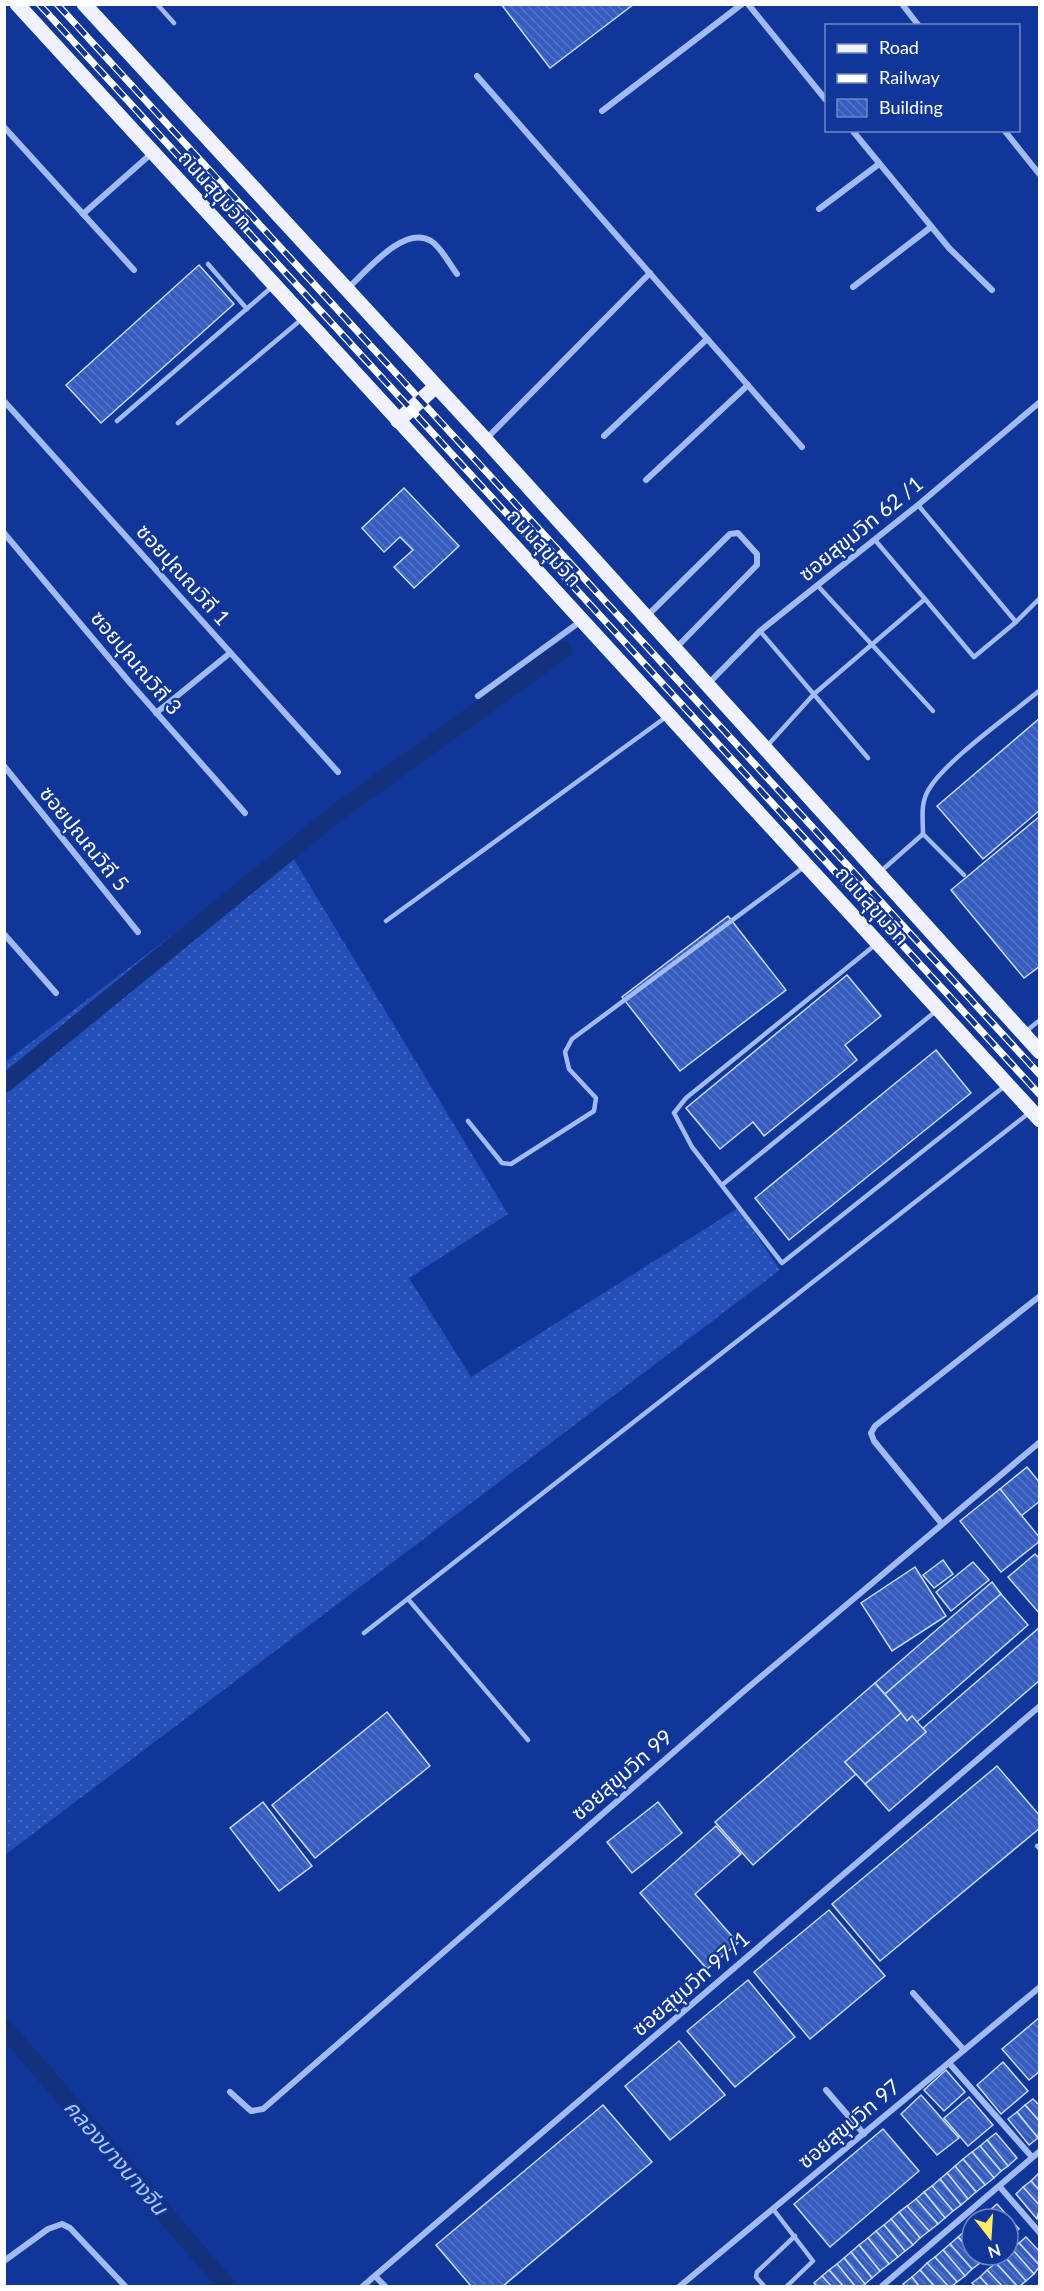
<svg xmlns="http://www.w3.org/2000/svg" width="1044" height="2291" font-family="Lato,'Noto Sans Thai',sans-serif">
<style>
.grass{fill:url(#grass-dots)}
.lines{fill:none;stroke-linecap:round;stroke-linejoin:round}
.canal{stroke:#14317d;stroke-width:18}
.building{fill:url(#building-back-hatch);stroke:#cbdafe;stroke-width:1.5}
.lane{stroke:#a3bbf4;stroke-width:4.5}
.street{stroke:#a3bbf4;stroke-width:6}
.primary{stroke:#f0f3ff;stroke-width:15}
.rail-casing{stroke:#fff;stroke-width:7}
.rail{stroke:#113699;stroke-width:4.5;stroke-dasharray:14;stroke-linecap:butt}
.labels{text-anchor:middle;stroke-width:4.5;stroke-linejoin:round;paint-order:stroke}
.street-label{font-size:21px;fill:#fff;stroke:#113699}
.water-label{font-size:22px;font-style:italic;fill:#b0c6fa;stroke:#113699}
</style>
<defs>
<pattern id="grass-dots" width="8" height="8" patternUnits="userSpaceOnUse" patternTransform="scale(1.5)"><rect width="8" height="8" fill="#244eb8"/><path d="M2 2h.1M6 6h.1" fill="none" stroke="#4569c3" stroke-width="1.8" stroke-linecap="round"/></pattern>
<pattern id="building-back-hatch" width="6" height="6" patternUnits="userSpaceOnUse" patternTransform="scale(1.5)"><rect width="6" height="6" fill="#355cbf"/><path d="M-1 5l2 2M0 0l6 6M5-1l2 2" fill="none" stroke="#5374c9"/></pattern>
</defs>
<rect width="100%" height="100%" fill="#113699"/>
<path class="grass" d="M287,848L508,1214L409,1278L471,1377L738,1208L780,1270L5,1855V1062Z"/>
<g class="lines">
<g class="canal">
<path d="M4,1084L339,811L563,650"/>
<path d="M4,2027L227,2286"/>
</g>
</g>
<g class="building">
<path d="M501,4H634L550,68Z"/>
<path d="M199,265L234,304L101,423L66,385Z"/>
<path d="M404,488L459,546L414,588L394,567L413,550L400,537L384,552L362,528Z"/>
<path d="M1040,718V810L983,859L937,806Z"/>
<path d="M1040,816V966L1024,978L951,890Z"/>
<path d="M728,916L786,990L680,1071L622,997Z"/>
<path d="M847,975L881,1016L845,1045L857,1060L764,1136L753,1122L720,1149L686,1108Z"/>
<path d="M936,1050L971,1093L789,1240L755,1198Z"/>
<path d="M1027,1467L1040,1483V1501L1021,1516L1000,1489Z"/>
<path d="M1000,1489L1040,1538V1541L1001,1572L960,1521Z"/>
<path d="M1035,1554L1040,1559V1614L1008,1577Z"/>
<path d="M943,1560L953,1574L934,1588L923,1575Z"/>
<path d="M973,1562L989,1580L951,1611L936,1592Z"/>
<path d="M915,1567L946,1616L892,1651L861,1603Z"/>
<path d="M992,1582L1001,1594L885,1694L875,1683Z"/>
<path d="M1001,1594L1028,1625L917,1722L912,1716L907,1721L885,1694Z"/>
<path d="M1040,1627V1680L889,1811L865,1784L926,1732L923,1728Z"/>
<path d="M875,1683L901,1713L845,1762L856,1774L753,1865L715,1822Z"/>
<path d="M387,1712L430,1766L315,1858L272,1805Z"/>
<path d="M901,1713L907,1721L912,1716L926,1732L865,1784L845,1762Z"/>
<path d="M997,1766L1040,1816V1828L880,1961L832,1904Z"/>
<path d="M263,1802L312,1866L279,1891L230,1828Z"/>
<path d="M658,1802L682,1833L632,1873L607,1842Z"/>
<path d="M716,1826L741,1854L695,1894L738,1943L707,1969L640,1893Z"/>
<path d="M829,1910L885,1976L810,2039L754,1972Z"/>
<path d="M748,1980L795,2037L735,2087L687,2031Z"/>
<path d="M1040,2017V2071L1029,2080L1002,2049Z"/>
<path d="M679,2041L725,2095L670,2140L625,2086Z"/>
<path d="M1003,2062L1028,2091L1001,2114L977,2085Z"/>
<path d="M946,2070L965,2092L944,2111L924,2090Z"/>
<path d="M921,2095L959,2138L937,2155L901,2114Z"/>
<path d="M969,2097L993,2125L968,2146L944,2118Z"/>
<path d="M1033,2099L1040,2106V2122L1025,2105Z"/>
<path d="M603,2105L652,2162L503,2286H471L436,2245Z"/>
<path d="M1025,2105L1040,2122L1038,2138L1017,2112Z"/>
<path d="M1017,2112L1038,2138L1029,2145L1008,2119Z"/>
<path d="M883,2129L919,2171L830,2247L794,2204Z"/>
<path d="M996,2133L1017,2158L1008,2166L987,2140Z"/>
<path d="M987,2140L1008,2166L1001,2171L980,2146Z"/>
<path d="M980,2146L1001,2171L994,2178L972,2152Z"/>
<path d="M972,2152L994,2178L985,2185L963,2159Z"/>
<path d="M963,2159L985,2185L976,2192L955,2166Z"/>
<path d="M955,2166L976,2192L968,2199L947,2173Z"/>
<path d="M947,2173L968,2199L961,2205L940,2179Z"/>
<path d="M1038,2174L1040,2176V2191L1031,2181Z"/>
<path d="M940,2179L961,2205L953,2211L932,2186Z"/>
<path d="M1031,2181L1040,2191V2206L1023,2187Z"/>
<path d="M932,2186L953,2211L945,2218L924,2192Z"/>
<path d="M1023,2187L1040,2206L1037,2219L1016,2194Z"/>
<path d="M924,2192L945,2218L938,2224L916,2199Z"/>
<path d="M916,2199L938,2224L929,2231L907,2206Z"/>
<path d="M997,2204L1019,2229L1012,2235L1008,2231V2219H997L990,2210Z"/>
<path d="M907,2206L929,2231L920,2238L899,2212Z"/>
<path d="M990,2210L997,2219H985L982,2216Z"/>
<path d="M899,2212L920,2238L913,2245L891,2219Z"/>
<path d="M891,2219L913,2245L905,2251L884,2225Z"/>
<path d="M884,2225L905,2251L898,2257L876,2231Z"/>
<path d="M966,2230L972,2236V2253L958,2237Z"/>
<path d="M876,2231L898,2257L889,2264L868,2238Z"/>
<path d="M958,2237L980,2263L972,2269L950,2244Z"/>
<path d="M1026,2237L1040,2252V2266L1019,2243Z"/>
<path d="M868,2238L889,2264L880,2271L859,2245Z"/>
<path d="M1019,2243L1040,2266L1034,2274L1012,2249Z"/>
<path d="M950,2244L972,2269L965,2276L943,2250Z"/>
<path d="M859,2245L880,2271L872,2278L851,2252Z"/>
<path d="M1012,2249L1034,2274L1026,2281L1004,2256Z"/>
<path d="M943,2250L965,2276L957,2282L935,2257Z"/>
<path d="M851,2252L872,2278L865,2284L844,2258Z"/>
<path d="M973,2255H989L980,2263Z"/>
<path d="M1004,2256L1026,2281L1020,2286H1017L996,2263Z"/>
<path d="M935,2257L957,2282L952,2286H948L927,2263Z"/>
<path d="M844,2258L865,2284L862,2286H855L837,2264Z"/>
<path d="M927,2263L948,2286H934L920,2270Z"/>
<path d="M996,2263L1017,2286H1002L987,2270Z"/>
<path d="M837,2264L855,2286H843L829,2270Z"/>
<path d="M829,2270L843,2286H831L822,2276Z"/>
<path d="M920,2270L934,2286H919L912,2277Z"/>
<path d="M987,2270L1002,2286H988L980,2277Z"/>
<path d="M822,2276L831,2286H817L814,2283Z"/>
<path d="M912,2277L919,2286H905L903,2284Z"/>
<path d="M980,2277L988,2286H975L972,2283Z"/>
</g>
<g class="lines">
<g class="lane">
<path d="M157,4L174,23"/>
<path d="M208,264L247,309"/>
<path d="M117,421L273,286"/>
<path d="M178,423L302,319"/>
<path d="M875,540L974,657L1016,622L918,505"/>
<path d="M817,585L933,711"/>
<path d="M1016,622L1040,598"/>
<path d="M760,631L868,758"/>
<path d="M767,746L814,694L925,599"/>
<path d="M923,834L964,875"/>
<path d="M880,872L923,834C923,819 920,803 929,789C946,760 1012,714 1040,690"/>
<path d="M386,921L666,717"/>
<path d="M875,945L686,1098L674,1113L692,1147L782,1263L1006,1085"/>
<path d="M1025,1032L1040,1020"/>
<path d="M468,1121L502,1163L511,1164L594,1111L596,1098L569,1069L565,1052L572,1039L804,867"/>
<path d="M722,1185L936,1011"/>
<path d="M408,1599L528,1740"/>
<path d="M364,1633L1029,1113"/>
<path d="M1037,1846L1040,1849"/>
<path d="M773,2209L813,2261L787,2286"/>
<path d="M764,2286L756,2277L757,2272L795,2236"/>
</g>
<g class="street">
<path d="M748,4L826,100"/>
<path d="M902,4L919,26"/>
<path d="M477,76L802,447"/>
<path d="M602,111L742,4"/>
<path d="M4,127L134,270"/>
<path d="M852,130L949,248L992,290"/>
<path d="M1004,130L1040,175"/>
<path d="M819,209L879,164"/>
<path d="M83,214L152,153"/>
<path d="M853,287L931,227"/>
<path d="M347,289C366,272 404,224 431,241C441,247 450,265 457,274"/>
<path d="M4,401L338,772"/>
<path d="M604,436L707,339"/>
<path d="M486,439L650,273"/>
<path d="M646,480L748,385"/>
<path d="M4,533L131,684L245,813"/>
<path d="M646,617L730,534L738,533L757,554V565L675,649"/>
<path d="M707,685L760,631L918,505L1040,402"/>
<path d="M478,696L581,621"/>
<path d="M156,713L230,653"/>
<path d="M4,766L138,932"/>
<path d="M4,934L56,993"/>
<path d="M942,1524L874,1441L871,1433L875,1426L1040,1296"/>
<path d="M913,1993L964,2050"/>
<path d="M949,2063L1032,2157"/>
<path d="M826,2090L864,2134"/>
<path d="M230,2092L251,2111L263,2109L744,1691L1040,1442"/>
<path d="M1000,2187L1040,2233"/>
<path d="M4,2261L48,2229L62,2224L70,2228L125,2286"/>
<path d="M375,2276L385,2286"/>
<path d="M363,2286L1040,1706"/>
<path d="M680,2286L1040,1987"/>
<path d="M882,2286L1040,2151"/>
</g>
<g class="primary">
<path d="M17,4L1040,1120"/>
<path d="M84,4L485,439L1040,1052"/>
<path d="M398,421L435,387"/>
</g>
<defs>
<g id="rail">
<path d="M39,4L1040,1095"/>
<path d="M57,4L1040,1075"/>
</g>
</defs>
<use href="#rail" class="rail-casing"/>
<use href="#rail" class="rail"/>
</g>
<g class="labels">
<g class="street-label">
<text transform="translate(215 190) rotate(48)" y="7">ถนนสุขุมวิท</text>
<text transform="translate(861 529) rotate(-39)" y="7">ซอยสุขุมวิท 62 /1</text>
<text transform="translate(544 548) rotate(47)" y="7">ถนนสุขุมวิท</text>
<text transform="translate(183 575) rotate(48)" y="7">ซอยปุณณวิถี 1</text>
<text transform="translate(136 663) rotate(50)" y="7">ซอยปุณณวิถี 3</text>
<text transform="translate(84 839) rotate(51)" y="7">ซอยปุณณวิถี 5</text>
<text transform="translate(872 906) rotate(48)" y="7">ถนนสุขุมวิท</text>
<text transform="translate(622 1775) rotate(-41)" y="7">ซอยสุขุมวิท 99</text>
<text transform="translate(691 1984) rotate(-41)" y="7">ซอยสุขุมวิท 97/1</text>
<text transform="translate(849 2124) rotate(-40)" y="7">ซอยสุขุมวิท 97</text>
</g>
<g class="water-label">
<text transform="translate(116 2157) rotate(49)" y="8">คลองบางนางจีน</text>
</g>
</g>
<rect width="1044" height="2291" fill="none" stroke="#ffffff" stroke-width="12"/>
<rect x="825" y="24" width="195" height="108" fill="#113699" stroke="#7086c2" stroke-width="1.5"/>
<rect x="837" y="44" width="30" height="9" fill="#f0f3ff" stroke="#7086c2" stroke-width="1.5"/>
<text x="879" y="54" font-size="18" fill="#ffffff">Road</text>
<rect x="837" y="74" width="30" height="9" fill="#ffffff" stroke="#7086c2" stroke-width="1.5"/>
<text x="879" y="84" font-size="18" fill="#ffffff">Railway</text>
<rect x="837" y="99" width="30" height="18" fill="url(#building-back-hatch)" stroke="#7086c2" stroke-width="1.5"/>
<text x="879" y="114" font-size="18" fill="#ffffff">Building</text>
<g transform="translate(990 2237) rotate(163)"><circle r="28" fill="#113699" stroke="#7086c2" stroke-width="1.5"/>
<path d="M0-4.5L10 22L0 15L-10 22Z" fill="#ffec66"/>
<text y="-9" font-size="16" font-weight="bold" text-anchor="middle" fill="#ffffff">N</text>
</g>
</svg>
